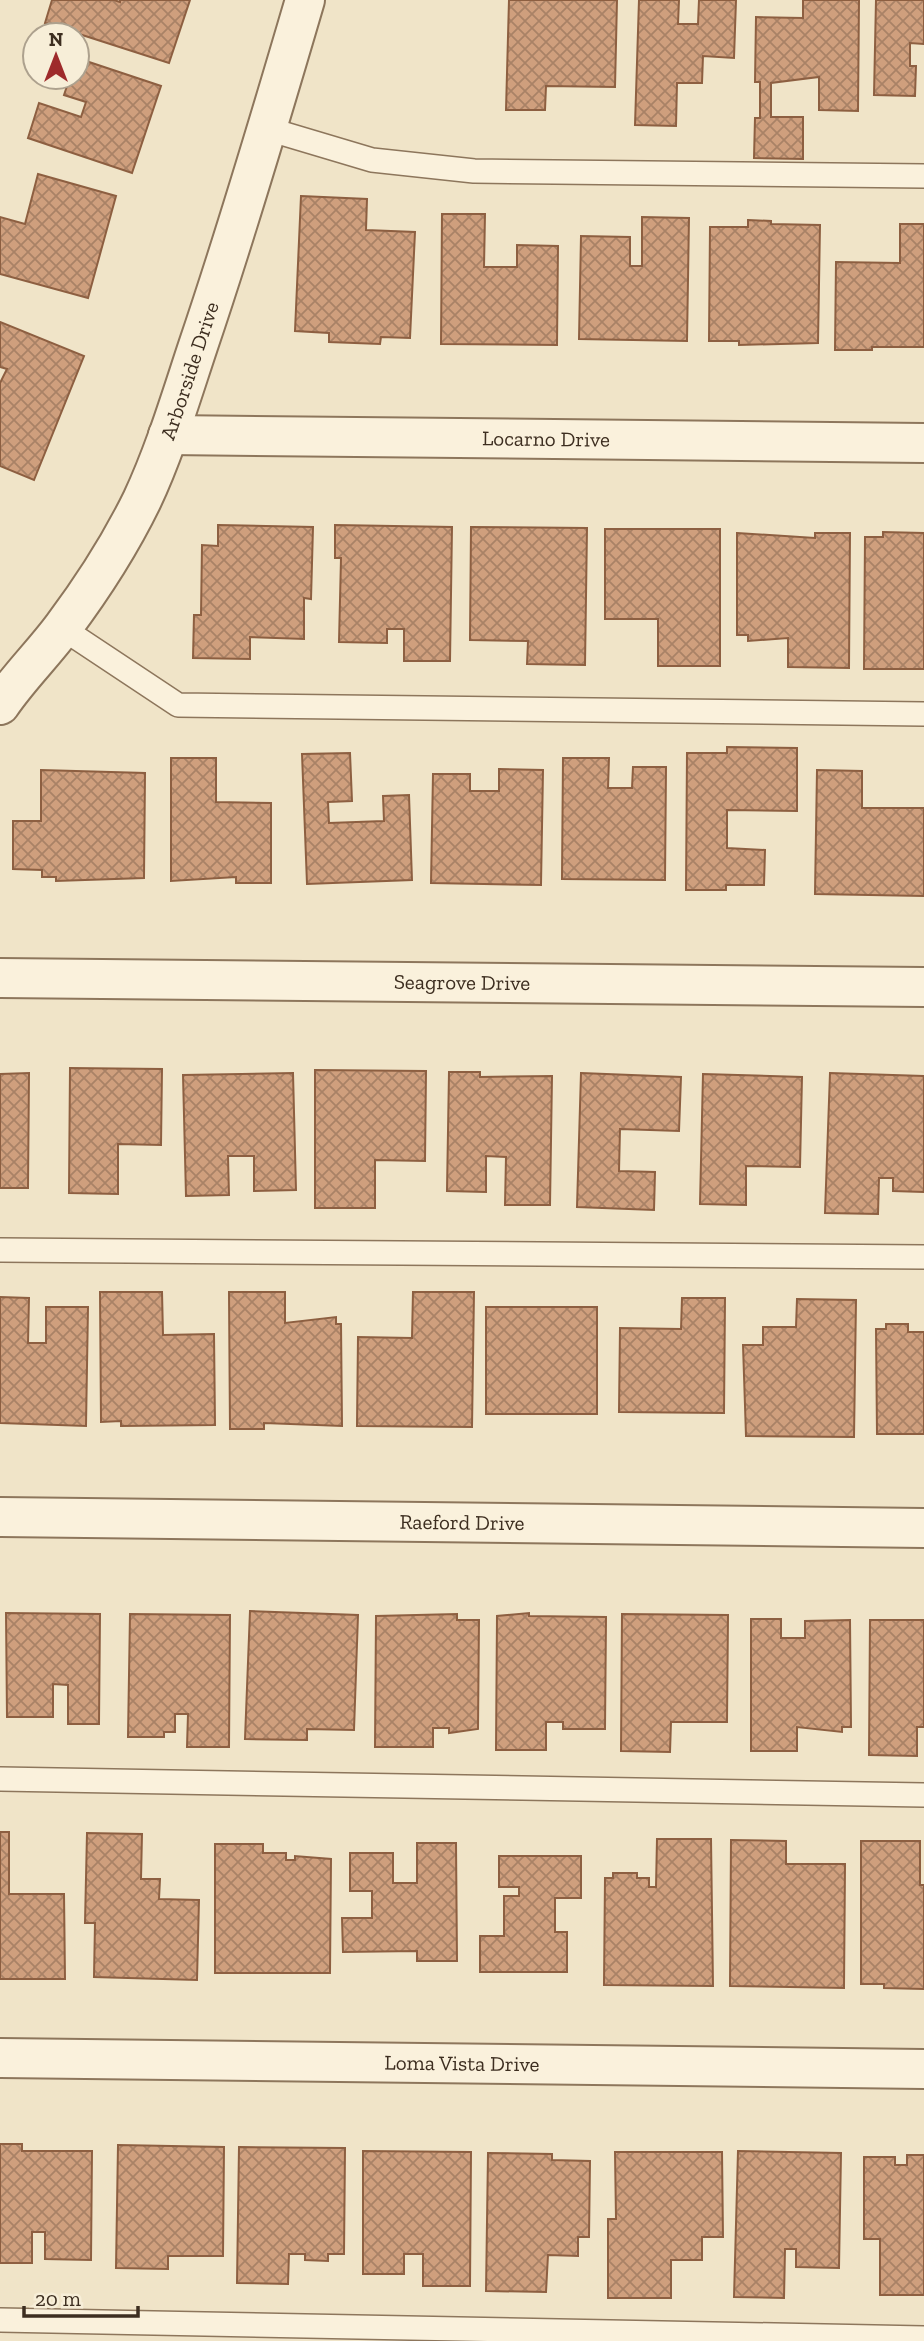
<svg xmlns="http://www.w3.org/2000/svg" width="924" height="2341" font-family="'Zilla Slab',serif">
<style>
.building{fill:url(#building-cross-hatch);stroke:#8d5f41;stroke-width:2}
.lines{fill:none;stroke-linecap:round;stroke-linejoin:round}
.service-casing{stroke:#8d765c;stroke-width:26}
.minor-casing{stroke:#8d765c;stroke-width:42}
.tertiary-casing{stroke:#8d765c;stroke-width:42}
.service{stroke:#faf1dc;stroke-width:23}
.minor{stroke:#faf1dc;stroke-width:38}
.tertiary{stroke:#faf1dc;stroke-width:38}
.labels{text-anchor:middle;stroke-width:6;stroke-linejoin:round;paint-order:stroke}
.street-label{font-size:21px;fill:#3d2e20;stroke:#f7eed8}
</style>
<defs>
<pattern id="building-cross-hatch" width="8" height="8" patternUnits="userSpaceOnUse" patternTransform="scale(1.75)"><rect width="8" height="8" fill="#cf9f7d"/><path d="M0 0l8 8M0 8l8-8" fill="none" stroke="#a98266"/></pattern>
</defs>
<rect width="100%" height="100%" fill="#f0e4c8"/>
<g class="building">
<path d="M52,0H114L120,2V0H190L169,63L45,23Z"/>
<path d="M509,0H617L615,87L546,86L545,110H506Z"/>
<path d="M639,0H679L678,24H698L699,0H736L734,58L703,56L702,83H677L676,126L635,125Z"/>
<path d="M803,0H859L858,111L819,110V77L771,83V117H803V159L754,158L755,118H760V82H755L756,17L803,18Z"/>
<path d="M876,0H924V44L910,43V66H916L915,96L874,95Z"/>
<path d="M77,58L161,86L132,173L28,138L39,103L81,117L86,102L64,95L70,77H77Z"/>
<path d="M38,174L116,196L88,298L0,274V217L25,224Z"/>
<path d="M301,196L367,199L366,230L415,232L410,338L381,337L380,344L329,342V333L295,331Z"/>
<path d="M442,214H485L484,267H517V245L558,246L557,345L441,344Z"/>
<path d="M642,217L689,218L687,341L579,339L581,236L630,237V266H642Z"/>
<path d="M748,220L771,221V224L820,225L818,343L739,345V341H709L710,227H748Z"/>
<path d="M900,224H924V347H872V350H835L836,262L900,263Z"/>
<path d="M0,322L84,356L34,480L0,466V383L7,369L0,367Z"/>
<path d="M218,525L313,527L311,599L304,598V639L250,637V659L193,658L194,615H201L202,545L218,546Z"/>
<path d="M335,525L452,527L450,661H404V629H387V643L339,642L341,558H335Z"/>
<path d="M471,527L587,528L585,665L527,664L528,641L470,640Z"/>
<path d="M605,529H720V666H658V619H605Z"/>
<path d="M883,532L924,533V669H864L865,537H883Z"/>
<path d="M737,533L815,538V533H850L849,668L788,667V638L748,641V635H737Z"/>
<path d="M727,747L797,748V811L727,810V848L765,850L764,885H726V890H686L687,753H727Z"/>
<path d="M350,753L352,801L328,802L329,823L384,821L383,796L409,795L412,880L307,884L302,754Z"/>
<path d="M171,758H216V802L271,803V883H236V877L171,881Z"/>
<path d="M563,758H609L608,788H632L633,767H666L665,880L562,879Z"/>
<path d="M499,769L543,770L541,885L431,883L433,774H470V791H499Z"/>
<path d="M41,770L145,773L144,878L56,881V877H42V870L13,869V821H41Z"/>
<path d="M817,770L862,771V808H924V896L815,894Z"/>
<path d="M70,1068L162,1069L161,1145L118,1144V1194L69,1193Z"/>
<path d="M315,1070L426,1071L425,1161L375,1160V1208H315Z"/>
<path d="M449,1072H480V1077L552,1076L550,1205H505L506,1157L486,1156V1192L447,1191Z"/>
<path d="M29,1073L28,1188H0V1074Z"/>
<path d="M293,1073L296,1190L254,1191V1156H228L229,1195L186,1196L183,1075Z"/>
<path d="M581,1073L681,1077L679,1131L620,1129L619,1171L655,1172L654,1210L577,1207Z"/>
<path d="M830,1073L924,1076V1192L893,1191V1178H879L878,1214L825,1213Z"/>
<path d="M703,1074L802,1077L800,1167L746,1166V1205L700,1204Z"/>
<path d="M100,1292H162L163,1335L214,1334L215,1425L121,1426V1421L101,1422Z"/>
<path d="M229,1292H285V1323L336,1317V1324H341L342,1426L264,1423V1429H230Z"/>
<path d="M413,1292H474L472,1427L357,1426L358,1337L412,1338Z"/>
<path d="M0,1297L29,1298L28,1343H46V1307H88L86,1426L0,1423Z"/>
<path d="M682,1298H725L724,1413L619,1412L620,1328L681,1329Z"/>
<path d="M797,1299L856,1300L854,1437L746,1436L743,1345H763V1327H796Z"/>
<rect x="486" y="1307" width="111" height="107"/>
<path d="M886,1324H908V1332H924V1434H877L876,1329H886Z"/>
<path d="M250,1611L358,1615L354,1730L307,1729V1740L245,1739Z"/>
<path d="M6,1613L100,1614L99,1724H68V1685L53,1684V1717H7Z"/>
<path d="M529,1613V1616L606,1617L605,1729H563V1722H546V1750H496L497,1616Z"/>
<path d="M130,1614L230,1615L229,1747H187L188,1714H175V1732H164V1737H128Z"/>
<path d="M457,1614V1620H479L478,1729L449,1733V1728H433V1747H375L376,1616Z"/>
<path d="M622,1614L728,1615L727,1722H671L670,1752L621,1751Z"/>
<path d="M751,1619H781V1638H805V1621L850,1620L851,1727H842V1732L797,1727V1751H751Z"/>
<path d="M870,1620H924V1727H917V1756L869,1755Z"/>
<path d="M0,1832H9V1894H64L65,1979H0Z"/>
<path d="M87,1833L142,1834L141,1879H160L159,1899L199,1900L197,1980L94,1977L95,1923H85Z"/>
<path d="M657,1839H711L713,1986L604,1985L605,1878H613V1873H637V1878H649V1887H656Z"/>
<path d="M731,1840L786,1841V1864H845L844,1988L730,1986Z"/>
<path d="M861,1841H920V1885H924V1989L884,1988V1984H861Z"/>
<path d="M417,1843H456L457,1961H417V1951L343,1952L342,1918H372V1891H350V1853H393V1883H417Z"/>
<path d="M215,1844H263V1853H286V1860H295V1856L331,1859L330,1973H215Z"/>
<path d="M499,1856H581V1898H555V1932H567V1972H480V1936H504V1896H519V1887H499Z"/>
<path d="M0,2144H22V2151H92L91,2260L45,2259V2232H32V2263H0Z"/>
<path d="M118,2145L224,2147L223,2256H168V2269L116,2268Z"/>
<path d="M239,2147L345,2148L344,2254H328V2261L305,2260V2254H289L288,2284L237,2283Z"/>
<path d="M363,2151L471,2152L470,2286H423V2254H404V2274H363Z"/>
<path d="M738,2151L841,2153L839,2268L796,2267V2249H785L784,2298L734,2297Z"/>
<path d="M615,2152H722L723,2237H702V2260H671V2298H608V2219H616Z"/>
<path d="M488,2153L552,2154V2160L590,2161L589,2237H578V2256L548,2255L546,2292L486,2291Z"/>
<path d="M907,2155H924V2295H880V2239H864V2157H895V2165H907Z"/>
</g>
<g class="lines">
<defs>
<g id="service">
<path d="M268,129L372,160L474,171L924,176"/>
<path d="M62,628L178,705L924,714"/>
<path d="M0,1250L924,1257"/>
<path d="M0,1779L924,1795"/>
<path d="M0,2320L924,2338"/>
</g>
<g id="minor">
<path id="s1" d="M168,435L924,443"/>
<path id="s2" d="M0,978L924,987"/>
<path id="s3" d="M0,1517L924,1528"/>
<path id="s4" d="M0,2058L924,2069"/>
</g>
<g id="tertiary">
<path id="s5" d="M0,705C19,677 43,654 63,627C93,587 120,545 142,500C165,451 181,397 198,346C237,231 271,116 305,0"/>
</g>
</defs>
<use href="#service" class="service-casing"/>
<use href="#minor" class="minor-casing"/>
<use href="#tertiary" class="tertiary-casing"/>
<use href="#service" class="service"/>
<use href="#minor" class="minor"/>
<use href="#tertiary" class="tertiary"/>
</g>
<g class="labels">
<g class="street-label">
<text dy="7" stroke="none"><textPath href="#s5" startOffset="388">Arborside Drive</textPath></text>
<text dy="7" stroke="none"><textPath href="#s1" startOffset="378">Locarno Drive</textPath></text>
<text dy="7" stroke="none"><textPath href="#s2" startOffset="462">Seagrove Drive</textPath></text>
<text dy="7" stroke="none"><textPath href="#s3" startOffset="462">Raeford Drive</textPath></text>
<text dy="7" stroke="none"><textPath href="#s4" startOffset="462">Loma Vista Drive</textPath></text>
</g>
</g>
<g transform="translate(56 56)"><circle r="33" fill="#f7eed8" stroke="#ada18e" stroke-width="2"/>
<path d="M0-5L12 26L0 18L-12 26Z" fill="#9e2a2b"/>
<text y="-10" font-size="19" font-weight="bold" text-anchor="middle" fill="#3d2e20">N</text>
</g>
<path d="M24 2306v10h114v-10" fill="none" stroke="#3d2e20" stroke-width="3.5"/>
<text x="35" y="2306" font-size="21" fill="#3d2e20" stroke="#f7eed8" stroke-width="5" paint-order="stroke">20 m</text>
</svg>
